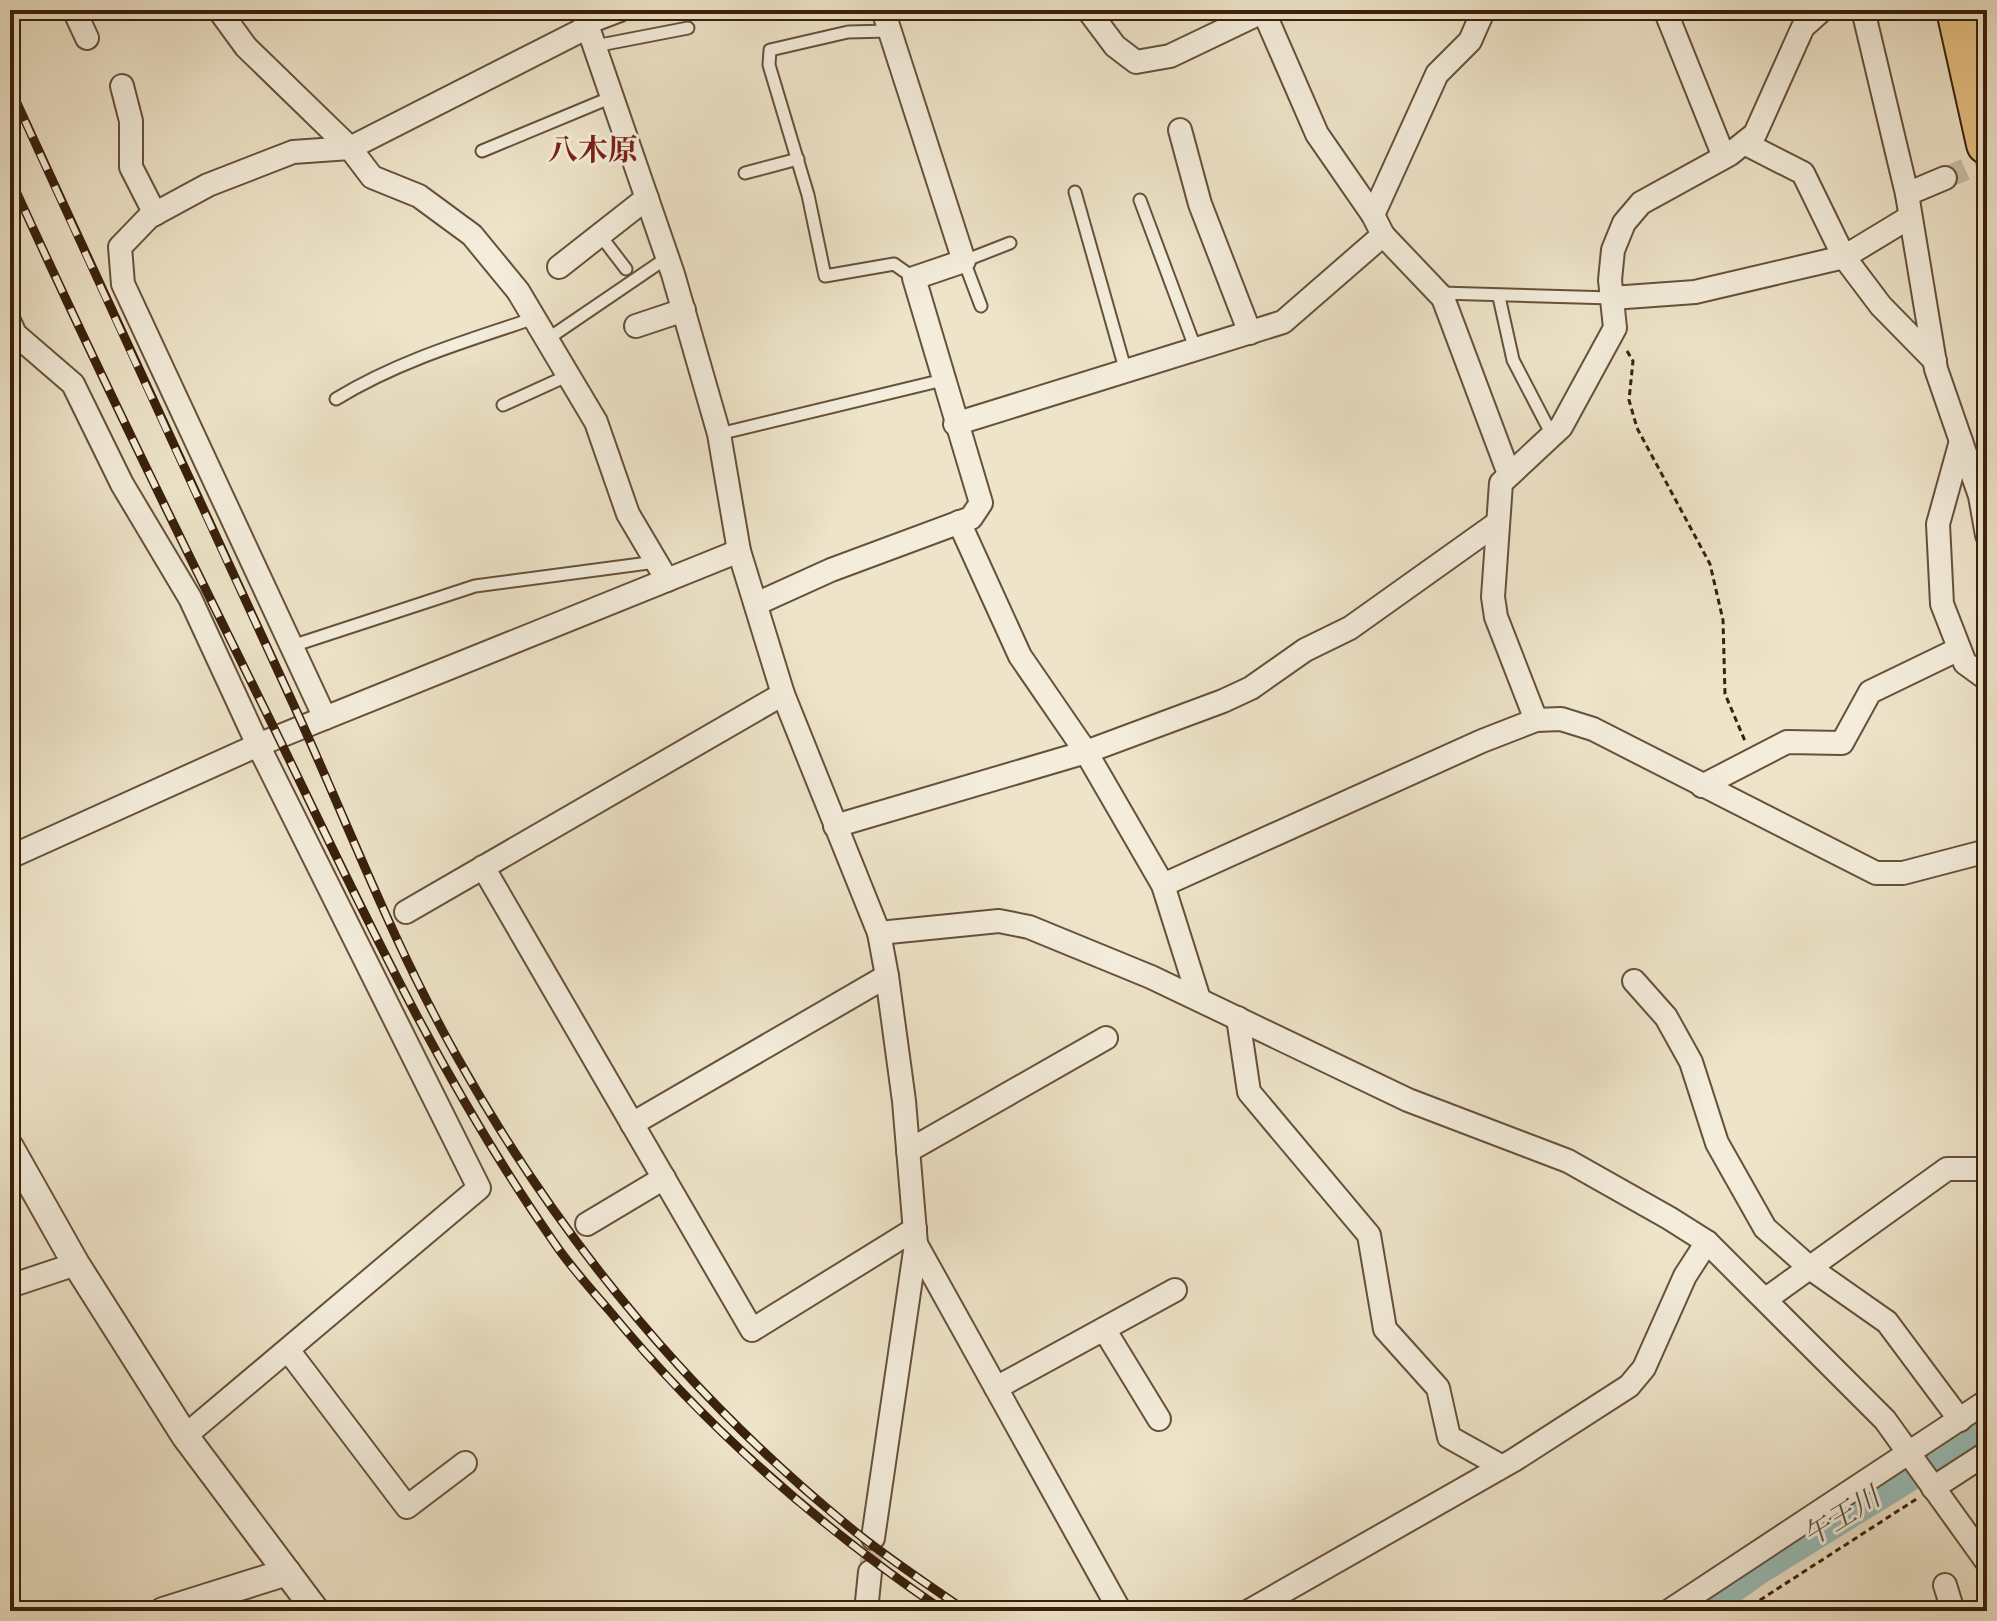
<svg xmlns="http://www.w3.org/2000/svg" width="1997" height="1621" font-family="'IM FELL Double Pica','Noto Serif JP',serif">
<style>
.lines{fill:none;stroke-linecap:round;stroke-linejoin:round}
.river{stroke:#99beb9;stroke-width:34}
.minor-tunnel{stroke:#cabda3;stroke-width:22;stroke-dasharray:22 11;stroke-linecap:butt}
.service-casing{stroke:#66513a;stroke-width:15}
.minor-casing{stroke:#66513a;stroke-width:26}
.tertiary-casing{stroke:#66513a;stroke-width:30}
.motorway-casing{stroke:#39200b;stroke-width:44}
.path{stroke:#39200b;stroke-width:3;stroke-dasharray:6 4;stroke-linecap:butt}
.service{stroke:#f4eddc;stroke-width:11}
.minor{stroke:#f4eddc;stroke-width:22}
.tertiary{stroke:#f4eddc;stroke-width:26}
.motorway{stroke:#e7c284;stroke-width:40}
.rail-casing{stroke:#39200b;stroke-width:9}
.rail{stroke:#f4eddc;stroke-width:6;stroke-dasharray:18;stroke-linecap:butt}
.labels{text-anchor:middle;stroke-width:6;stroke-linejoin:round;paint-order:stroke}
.water-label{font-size:28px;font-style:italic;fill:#564f3f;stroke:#f4eddc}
.quarter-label{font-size:30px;font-weight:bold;fill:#7a1f14;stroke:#f4eddc}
</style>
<rect width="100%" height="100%" fill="#eee4c9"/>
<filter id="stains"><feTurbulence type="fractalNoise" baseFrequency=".0025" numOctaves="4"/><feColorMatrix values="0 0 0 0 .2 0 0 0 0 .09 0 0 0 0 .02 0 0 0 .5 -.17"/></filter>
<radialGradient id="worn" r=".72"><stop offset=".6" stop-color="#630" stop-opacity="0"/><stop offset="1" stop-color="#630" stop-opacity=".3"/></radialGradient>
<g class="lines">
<path class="river" d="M1697,1611L1759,1567L1987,1426"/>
<g class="minor-tunnel">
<path d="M1945,178L1987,160"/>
<path d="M870,1572L873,1538"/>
</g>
<defs>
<g id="service">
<path d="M889,31L848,32L770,50L769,65L808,195L825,276L894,264L914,278"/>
<path d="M595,46L688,28"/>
<path d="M482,151L612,97"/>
<path d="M745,173L798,159"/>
<path d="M1075,192L1126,372"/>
<path d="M1140,200L1196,350"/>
<path d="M600,235L626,269"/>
<path d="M1441,293L1612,298"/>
<path d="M1499,297L1513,360L1552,435"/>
<path d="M981,306L964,261L1010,243"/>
<path d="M549,338L668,257"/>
<path d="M336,399C398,361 466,341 535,318"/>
<path d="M503,405L569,375"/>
<path d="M719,434L943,380"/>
<path d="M289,647L475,586L656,562"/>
</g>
<g id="minor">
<path d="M74,10L87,38"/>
<path d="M219,10L246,47L350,148L372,177L419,196L472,235L518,291L596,422L628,514L667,580"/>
<path d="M582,10L673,274L719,434L739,551L783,694L879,933L887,976L904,1101L916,1244L873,1538"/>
<path d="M1088,10L1115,46L1136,62L1170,56L1264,11"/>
<path d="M1665,10L1724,157"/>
<path d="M1863,10L1907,194L1936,369L1980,496L1987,535"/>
<path d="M586,23L620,10"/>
<path d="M122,86L131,121V167L155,214"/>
<path d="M1180,130L1200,204L1250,333"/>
<path d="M1746,144L1803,173L1844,257L1881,306L1935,361"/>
<path d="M1907,194L1945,178"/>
<path d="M1373,215L1437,74L1470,41L1481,16L1479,10"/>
<path d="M1383,235L1443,298L1509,474"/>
<path d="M559,267L647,198"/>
<path d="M1612,298L1695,292L1844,257L1910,217"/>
<path d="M10,323L15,334L73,384L122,484L190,598L258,745L479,1188L185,1436"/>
<path d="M636,326L684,310"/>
<path d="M955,424L1283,322L1383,235L1373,215L1317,134L1263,10"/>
<path d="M1961,441L1938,524L1942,604L1965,663L1987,679"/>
<path d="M959,522L1020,656L1086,752L1163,885L1199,999"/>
<path d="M756,604L831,570L971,518L981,503L914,278L964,261L883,10"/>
<path d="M325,718L123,284L120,247L149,217L208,185L293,152L350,148L588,27"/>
<path d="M1536,720L1496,617L1493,597L1501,483L1561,427L1615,328L1610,280L1613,250L1624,223L1641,203L1730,154L1755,134L1803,27L1822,10"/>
<path d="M1702,786L1787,742L1842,743L1870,692L1959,649"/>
<path d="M835,826L1086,752L1223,701L1251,688L1305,650L1350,628L1496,524"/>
<path d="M10,857L258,745L739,551"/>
<path d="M483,867L752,1330L915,1229"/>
<path d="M1163,885L1482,741L1536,720L1561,719L1593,729L1876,873H1903L1987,851"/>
<path d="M406,912L783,694"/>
<path d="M879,933L999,921L1029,927L1151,977L1408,1100L1568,1161L1669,1218L1707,1242L1885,1420L1987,1562"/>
<path d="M1634,981L1666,1017L1691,1062L1717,1143L1765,1228L1810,1268L1887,1322L1960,1420"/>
<path d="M1238,1018L1249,1092L1369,1235L1385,1329L1438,1388L1449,1437L1501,1466"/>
<path d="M632,1124L887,976"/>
<path d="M908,1151L1106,1038"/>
<path d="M587,1224L664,1178"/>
<path d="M916,1244L1120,1611"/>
<path d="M10,1286L76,1264"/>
<path d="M1766,1299L1947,1169H1987"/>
<path d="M1104,1329L1159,1419"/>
<path d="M288,1350L407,1507L465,1463"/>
<path d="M996,1388L1175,1290"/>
<path d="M1933,1488L1987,1453"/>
<path d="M1945,1585L1953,1611"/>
<path d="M866,1611L870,1572"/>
<path d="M1249,1611L1514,1460L1629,1386L1644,1368L1685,1276L1707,1242"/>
<path d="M1669,1611L1987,1401"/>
</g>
<g id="tertiary">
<path d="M10,1147L76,1264L185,1436L316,1611"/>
<path d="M163,1611L287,1572"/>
</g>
<path id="motorway" d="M1957,10L1987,144"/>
</defs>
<use href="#service" class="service-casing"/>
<use href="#minor" class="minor-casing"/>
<use href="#tertiary" class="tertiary-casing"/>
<use href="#motorway" class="motorway-casing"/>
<g class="path">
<path d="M1627,351L1633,361L1629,400L1637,428L1710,564L1723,620L1725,694L1745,741"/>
<path d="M1743,1611L1918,1498"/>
</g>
<use href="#service" class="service"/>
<use href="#minor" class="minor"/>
<use href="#tertiary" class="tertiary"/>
<use href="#motorway" class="motorway"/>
<defs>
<g id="rail">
<path d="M10,88C102,291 196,494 290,697C345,816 391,940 456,1055C557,1236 687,1394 847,1525C884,1556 926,1583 966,1611"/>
<path d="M10,178C94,363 184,546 274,728C359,903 441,1081 553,1241C569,1265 589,1287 608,1309C705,1427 817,1525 944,1611"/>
</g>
</defs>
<use href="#rail" class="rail-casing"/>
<use href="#rail" class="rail"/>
</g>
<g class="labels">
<g class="water-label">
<text transform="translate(1841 1516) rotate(-32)" y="10">午王川</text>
</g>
<g class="quarter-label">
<text x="593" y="160">八木原</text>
</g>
</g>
<rect width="1997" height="1621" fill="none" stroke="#eee4c9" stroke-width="40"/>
<rect x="12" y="12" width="1973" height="1597" fill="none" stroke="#39200b" stroke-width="4"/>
<rect x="20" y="20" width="1957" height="1581" fill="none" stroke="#39200b" stroke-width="2"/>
<rect width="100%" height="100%" filter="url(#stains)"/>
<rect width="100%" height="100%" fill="url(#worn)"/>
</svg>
